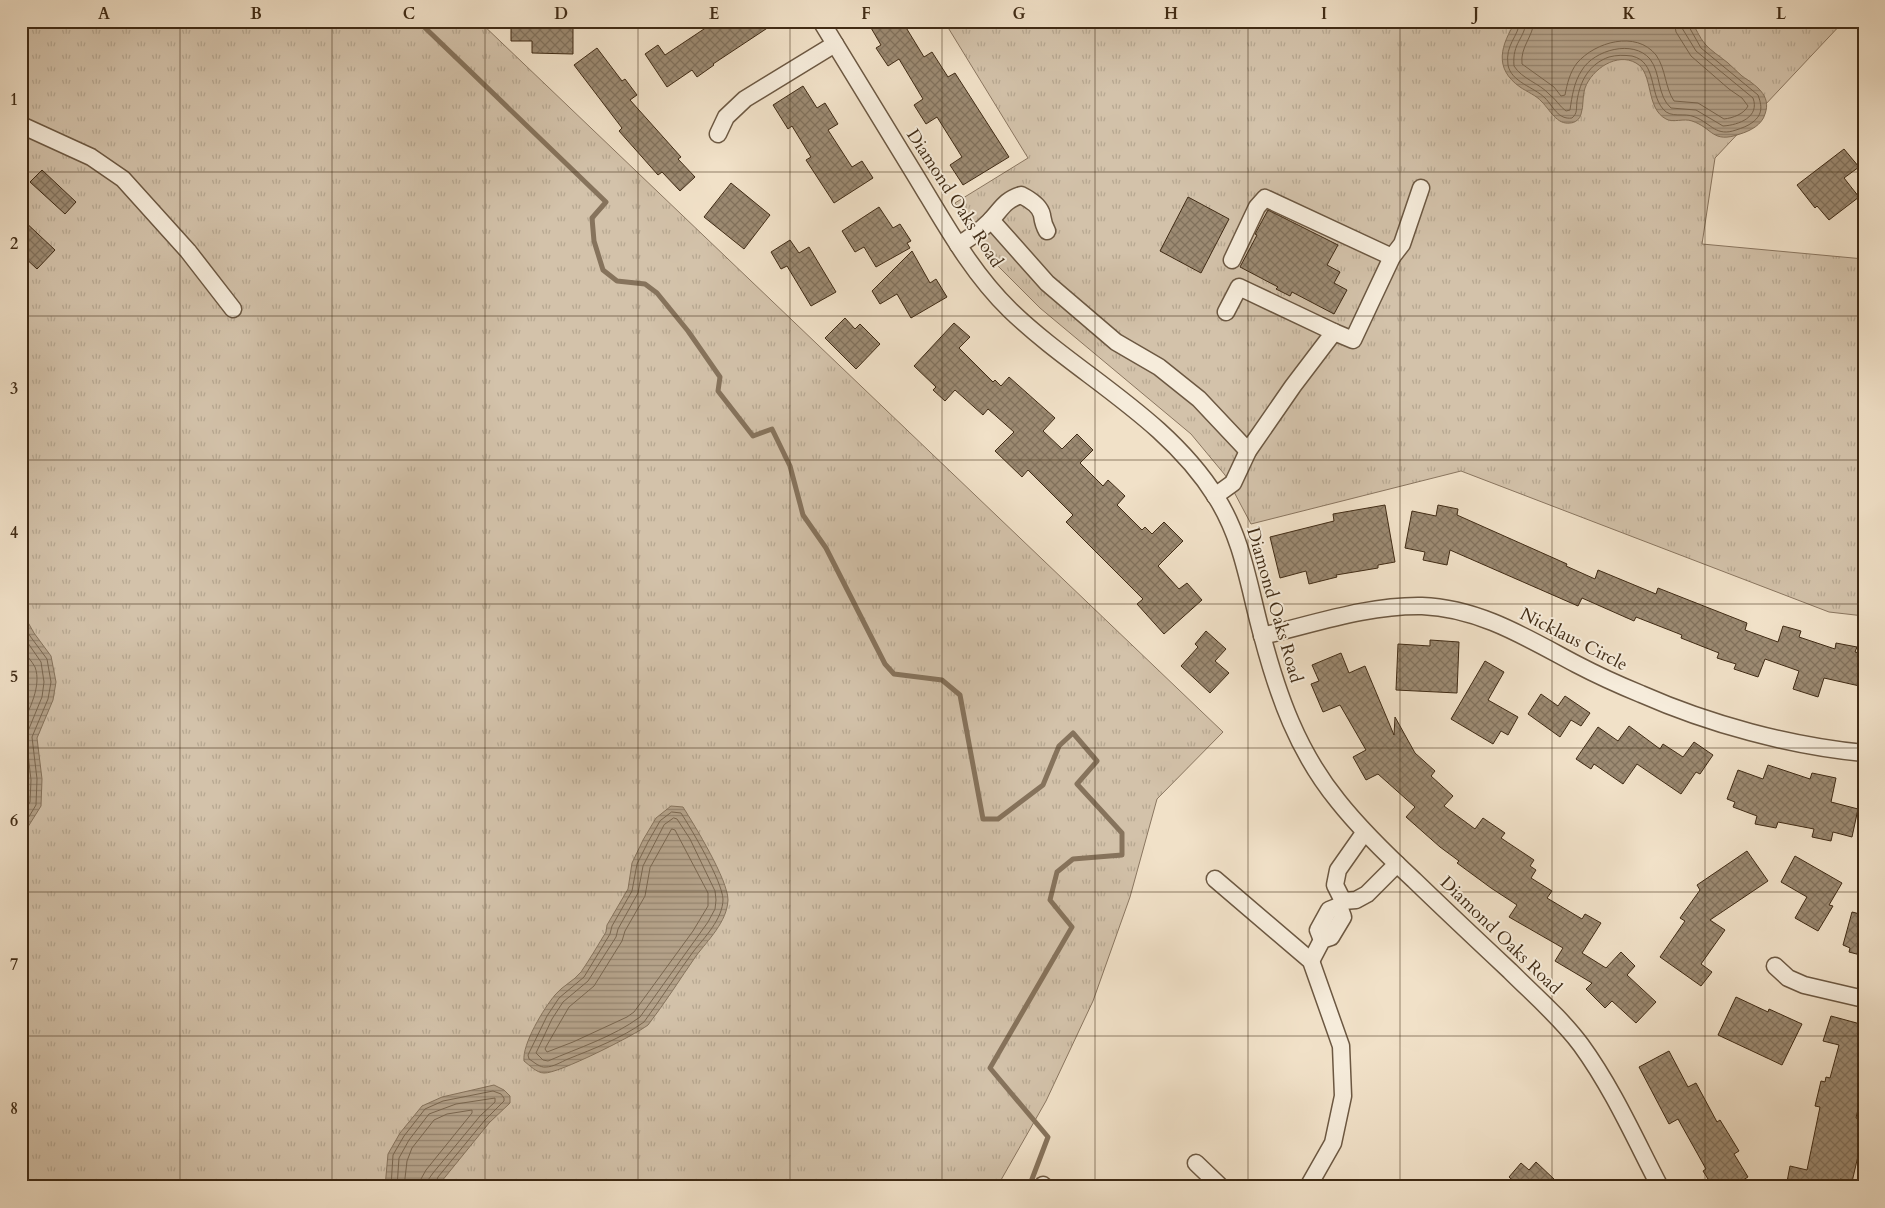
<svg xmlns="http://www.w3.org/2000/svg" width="1885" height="1208" font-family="Cardo,serif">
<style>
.grass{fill:url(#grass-tufts);stroke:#8a7660}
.water{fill:url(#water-rules);stroke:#86735c}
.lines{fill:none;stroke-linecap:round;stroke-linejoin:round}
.shore{stroke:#7a6750;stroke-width:1}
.stream{stroke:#86735c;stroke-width:5}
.building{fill:url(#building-cross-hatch);stroke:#402b15}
.minor-casing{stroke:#6c5842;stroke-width:19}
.minor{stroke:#f6ecdb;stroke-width:16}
.grid{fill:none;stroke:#402b15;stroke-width:1;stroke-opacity:0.55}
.labels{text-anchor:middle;stroke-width:4;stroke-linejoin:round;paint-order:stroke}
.street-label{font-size:18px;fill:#402b15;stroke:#f6ecdb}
.neatline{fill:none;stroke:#402b15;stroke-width:2}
.grid-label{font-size:16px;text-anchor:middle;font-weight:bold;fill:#402b15}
</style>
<defs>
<pattern id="grass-tufts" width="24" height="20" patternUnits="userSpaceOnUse" patternTransform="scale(1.25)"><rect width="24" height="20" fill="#d3c2aa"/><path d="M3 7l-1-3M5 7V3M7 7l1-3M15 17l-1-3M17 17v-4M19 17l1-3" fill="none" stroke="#b6a791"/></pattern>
<pattern id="water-rules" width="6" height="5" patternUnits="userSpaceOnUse" patternTransform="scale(1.25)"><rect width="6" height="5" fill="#b5a38b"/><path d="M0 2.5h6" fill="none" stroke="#958570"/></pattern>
<pattern id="building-cross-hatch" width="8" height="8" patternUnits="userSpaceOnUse" patternTransform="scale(1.25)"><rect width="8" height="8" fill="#9c8a72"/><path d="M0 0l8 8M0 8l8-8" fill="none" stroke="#81715c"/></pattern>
</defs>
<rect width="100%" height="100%" fill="#f1e1c8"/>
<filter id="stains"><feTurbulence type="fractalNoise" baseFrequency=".004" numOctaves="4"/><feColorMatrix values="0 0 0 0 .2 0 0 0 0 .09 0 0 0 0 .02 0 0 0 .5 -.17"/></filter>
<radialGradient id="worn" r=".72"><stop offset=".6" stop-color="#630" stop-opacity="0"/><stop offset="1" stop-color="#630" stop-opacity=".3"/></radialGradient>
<g class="grass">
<path d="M21,21H479L1223,732L1157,799L1130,897L1093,1001L1046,1101L997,1187H21Z"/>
<path d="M944,21H1844L1715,158L1702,244L1864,259V616L1829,612L1461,471L1251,524L1225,475L1191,434L1040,308L994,262L955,203L1028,158Z"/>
</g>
<g class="water">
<path d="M1516,21H1691C1696,28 1699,37 1705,44C1711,51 1721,57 1728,63C1733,67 1737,72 1742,76C1755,85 1772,95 1765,114C1762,125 1750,131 1740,134C1712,144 1713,128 1692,121C1684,118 1673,123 1666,119C1645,108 1654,73 1636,63C1617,52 1592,69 1585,88C1582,96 1584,106 1581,114C1580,119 1575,123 1570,123C1557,125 1550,110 1542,102C1536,95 1527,92 1520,87C1493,68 1501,45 1516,21Z"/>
<path d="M21,610L34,633L51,656L56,682L53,700L37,738L42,779L41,806L21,838Z"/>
<path d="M671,806L683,807C695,826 728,880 728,900C727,922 708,940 696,956C680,979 665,1003 648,1025C635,1035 558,1074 544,1073C537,1073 529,1065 524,1061C522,1044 544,1008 555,995C562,986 574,981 581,972C590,959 598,945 606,932L607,925L628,889L632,863L643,840L656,818Z"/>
<path d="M494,1085L504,1090L510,1096V1103L489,1123L437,1187H385L388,1154L400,1133L422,1106L442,1097Z"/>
</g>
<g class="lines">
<g class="shore">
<path d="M1520,21C1518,38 1505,44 1508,65C1511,82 1534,87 1545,98C1553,106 1558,120 1572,118C1578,113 1576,108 1577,101C1580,81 1589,64 1609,57C1616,55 1624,55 1632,56C1657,62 1649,93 1663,109C1671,119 1684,112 1695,117C1712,124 1716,137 1736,130C1742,128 1748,126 1753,122C1763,114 1762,106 1758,95L1701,48L1688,25L1687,21"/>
<path d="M1526,21C1525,39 1512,42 1514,66C1522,79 1539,83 1549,94C1556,99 1559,106 1566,111L1570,110C1572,96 1574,82 1582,70C1594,50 1633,39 1650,59C1661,73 1657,96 1671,108L1696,110L1723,126C1739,125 1760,117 1753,98L1696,51L1682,28L1681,21"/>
<path d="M1534,21C1533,37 1520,47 1522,64L1554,87L1561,96L1565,95C1567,84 1570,72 1577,63C1595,42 1636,30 1656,55C1666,69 1665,88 1674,101L1698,103L1724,119C1733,118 1744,114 1748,106L1742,98L1729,89L1691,56L1676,32L1674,21"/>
<path d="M21,620L30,636L47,659L51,682L48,699L32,737L37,779L36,805L21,830"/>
<path d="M21,633L41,662L44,682L42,697L26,736L31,780L30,802L21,818"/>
<path d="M21,648C25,654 32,661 35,667C42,686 29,710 21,727"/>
<path d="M672,812L681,813C692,830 722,881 723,899C723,919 704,938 693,952C676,975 661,999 644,1022C622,1038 593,1049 568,1059C561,1062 553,1067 546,1067C540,1068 534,1062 529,1059L528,1055L547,1016L559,998L584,977L610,934L612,926L632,891L637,864L648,842L660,821Z"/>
<path d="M674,818L677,819L690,839L715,891L716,900L715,909L708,922L640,1017C613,1037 578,1048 548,1061L543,1060L536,1053L552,1019L563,1002L588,981L616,937L618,929L638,893L643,866L664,825Z"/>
<path d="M672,829L675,830L708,893V906L693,931L634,1012L627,1017L573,1042L547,1052L545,1049L547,1045L569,1007L594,986L622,941L625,931L645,896L650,868Z"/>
<path d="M391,1187L393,1155L404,1136L425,1109L443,1101L493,1091L501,1094L504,1098V1101L485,1120L438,1177L434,1187"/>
<path d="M397,1187L399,1158L409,1140L429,1114L456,1104L495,1098V1102L480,1116L433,1173L428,1180L427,1187"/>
<path d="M404,1187L407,1161L412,1148L434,1120L447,1114L472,1110V1113L426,1170L421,1179L420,1187"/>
</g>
<path class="stream" d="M418,21L606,202L592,218L594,241L603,270L617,281L645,284L657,293L688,331L720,377L718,391L753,436L772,429L790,466L803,515L826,548L885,664L894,674L942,680L960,695L983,819H998L1043,785L1059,746L1073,733L1097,761L1077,784L1122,833V855L1073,859L1057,872L1050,900L1072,927L990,1068L1048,1137L1029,1187"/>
</g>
<g class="building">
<path d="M511,21H573V54L532,53V41H511Z"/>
<path d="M716,21H778L713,64L714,65L697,77L692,70L667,87L645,54L658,45L665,55Z"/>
<path d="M867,21H902L924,57L932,52L948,77L955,73L1009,157L963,185L950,165L962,157L937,117L926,124L914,105L923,99L899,59L888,66L876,48L881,45Z"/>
<path d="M597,48L622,81L625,79L637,95L630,100L681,157L678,159L695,177L680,191L662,172L658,175L619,131L622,128L574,65Z"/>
<path d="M803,86L817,108L825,103L838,124L828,130L852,167L862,161L873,178L834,203L806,160L811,157L792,126L788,129L773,105Z"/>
<path d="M1844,149L1859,167L1844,178L1859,197L1829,220L1817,206L1815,208L1797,185Z"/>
<path d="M42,170L76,202L65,214L30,182Z"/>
<path d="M731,183L770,215L744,249L704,217Z"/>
<path d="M1188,197L1229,219L1201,273L1160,251Z"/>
<path d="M879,207L893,228L900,224L911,241L907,243L910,248L876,267L864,247L855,252L842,231Z"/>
<path d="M1268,210L1338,245L1327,265L1340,272L1334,283L1347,290L1334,314L1292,292L1290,296L1276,289L1278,287L1240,267L1257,235L1255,234Z"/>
<path d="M21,218L55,250L37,269L21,254Z"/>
<path d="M790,240L799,253L809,247L836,292L811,306L787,266L781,269L771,252Z"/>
<path d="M912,251L930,283L936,279L947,297L911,318L897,294L880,304L872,291Z"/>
<path d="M845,318L855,329L860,324L880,344L856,369L825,338Z"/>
<path d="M954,323L970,337L959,348L993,382L995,380L1001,386L1009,377L1055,418L1043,431L1062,449L1077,434L1093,450L1080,463L1103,486L1108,480L1125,496L1117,505L1142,530L1145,527L1152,534L1164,522L1183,541L1158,566L1179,589L1187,583L1202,600L1164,634L1137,604L1143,599L1066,522L1073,515L1028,470L1022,477L995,451L1014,432L988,409L983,415L955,390L945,401L933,390L936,387L914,366Z"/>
<path d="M1385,505L1395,562L1378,565V568L1336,575L1337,577L1309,584L1306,571L1280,578L1270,537L1334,521L1333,514Z"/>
<path d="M1438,505L1458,509L1457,515L1567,564L1566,566L1595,579L1598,570L1656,594L1658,588L1747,623L1745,630L1778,642L1783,626L1801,631L1799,637L1835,649L1836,643L1857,647L1855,652L1864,654V687L1824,678L1818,697L1793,689L1799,671L1765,659L1758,677L1734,669L1736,664L1717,658L1719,653L1681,638L1682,635L1636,617L1634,621L1582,598L1578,606L1450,550L1447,565L1423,560L1425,552L1405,548L1412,511L1436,516Z"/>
<path d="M1206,631L1226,649L1215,661L1229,673L1210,693L1181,666L1198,647L1195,644Z"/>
<path d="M1430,640L1459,642L1457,693L1396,690L1398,644L1430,646Z"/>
<path d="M1341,653L1349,673L1365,666L1394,735L1395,717L1415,753L1435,771L1431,776L1453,796L1444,806L1475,829L1483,818L1505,833L1501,838L1534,860L1530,866L1536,870L1531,878L1552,891L1547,898L1582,919L1585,914L1601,923L1582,953L1606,968L1621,952L1635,966L1627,975L1656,1002L1636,1023L1612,1001L1605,1008L1586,989L1592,983L1555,961L1563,948L1509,917L1517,905L1491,888L1457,863L1459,861L1440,847L1406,817L1415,807L1378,774L1366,780L1353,757L1366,750L1340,705L1323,712L1311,684L1319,681L1312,665Z"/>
<path d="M1485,661L1504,672L1488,700L1518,717L1508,735L1501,731L1493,744L1451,719Z"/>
<path d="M1541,694L1558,706L1565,696L1590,713L1581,726L1571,720L1560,737L1528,714Z"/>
<path d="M1629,726L1660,749L1663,744L1683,757L1694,742L1713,755L1700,774L1696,772L1681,794L1637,764L1623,784L1594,764L1591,769L1576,759L1598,727L1618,741Z"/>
<path d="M1768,765L1810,779L1812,773L1836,778L1831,802L1858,809L1852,837L1833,832L1831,841L1812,837L1814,829L1778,822L1776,828L1755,824L1757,816L1733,807L1735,802L1727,799L1738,770L1763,779Z"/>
<path d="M1747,851L1768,881L1710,920L1725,930L1701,964L1712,972L1701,986L1660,957L1685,921L1680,918L1700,890L1697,885Z"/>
<path d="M1795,856L1842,883L1829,905L1833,906L1818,931L1795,918L1807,897L1781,882Z"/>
<path d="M1852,912L1864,915V956L1849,952L1850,948L1843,945Z"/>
<path d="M1736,997L1768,1012L1769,1009L1802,1024L1782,1065L1718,1035Z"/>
<path d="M1831,1016L1864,1025V1084L1856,1118L1864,1120V1130L1852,1182L1840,1179L1838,1187H1786L1790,1166L1807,1170L1820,1107L1815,1106L1821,1081L1825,1082L1826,1077L1830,1078L1839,1045L1823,1041Z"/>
<path d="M1669,1051L1688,1087L1696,1083L1717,1122L1720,1120L1739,1151L1734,1154L1748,1177L1732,1187H1713L1703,1171L1706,1169L1678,1119L1669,1124L1639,1067Z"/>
<path d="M1536,1162L1555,1180L1549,1187H1520L1509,1177L1521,1163L1529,1170Z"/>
</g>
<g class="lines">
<defs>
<g id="minor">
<path d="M821,21C853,74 885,126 917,178C945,224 971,272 1010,310C1076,374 1166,417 1216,497C1243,539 1249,588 1262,635C1278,696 1298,752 1338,801C1361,830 1387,855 1414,880C1446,911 1478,941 1510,971C1534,995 1561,1018 1581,1045C1613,1089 1635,1139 1660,1187"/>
<path d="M21,125L91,157L123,179L188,251L233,309"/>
<path d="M718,134L726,117L745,99L835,44"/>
<path d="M991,220L1047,283L1116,342L1159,367L1199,399L1248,451"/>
<path d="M958,245C970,238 979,232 989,222C1002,209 1003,201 1021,195C1029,199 1040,206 1042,215C1043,222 1043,224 1047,231"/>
<path d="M1232,260L1257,207L1265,198L1392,257"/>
<path d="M1334,332L1353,340L1392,257L1402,244L1421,188"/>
<path d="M1215,496L1233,483L1248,451L1293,386L1334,332L1239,287L1226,312"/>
<path d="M1262,636C1314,624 1368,605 1422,606C1479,608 1527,638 1576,664C1597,675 1619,685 1641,694C1709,724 1790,746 1864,753"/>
<path d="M1364,833L1338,870L1335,885L1343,901L1356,900L1367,894L1397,864"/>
<path d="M1215,879L1311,961L1341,1046L1343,1096L1333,1143L1308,1187"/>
<path d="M1322,940L1318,930L1329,910L1339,906L1343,901"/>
<path d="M1311,961L1322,940L1331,937L1343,917L1339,906"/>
<path d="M1775,966L1788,978L1804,985L1864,999"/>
<path d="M1196,1163L1221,1187"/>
<path d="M1042,1187L1043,1185"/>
</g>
</defs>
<use href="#minor" class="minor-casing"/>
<use href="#minor" class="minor"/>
</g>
<path class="grid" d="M180,21V1187M332,21V1187M485,21V1187M638,21V1187M790,21V1187M942,21V1187M1095,21V1187M1248,21V1187M1400,21V1187M1552,21V1187M1705,21V1187M21,172H1864M21,316H1864M21,460H1864M21,604H1864M21,748H1864M21,892H1864M21,1036H1864"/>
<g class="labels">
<g class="street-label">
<text transform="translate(955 198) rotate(57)" y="6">Diamond Oaks Road</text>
<text transform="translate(1275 605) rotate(74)" y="6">Diamond Oaks Road</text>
<text transform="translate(1574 639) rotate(27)" y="6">Nicklaus Circle</text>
<text transform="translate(1501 935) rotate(44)" y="6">Diamond Oaks Road</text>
</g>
</g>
<rect width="1885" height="1208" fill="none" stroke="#f1e1c8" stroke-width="55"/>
<rect x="28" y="28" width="1830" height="1152" class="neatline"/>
<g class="grid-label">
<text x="104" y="19">A</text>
<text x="256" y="19">B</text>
<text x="409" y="19">C</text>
<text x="561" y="19">D</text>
<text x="714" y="19">E</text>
<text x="866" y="19">F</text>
<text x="1019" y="19">G</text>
<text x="1171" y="19">H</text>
<text x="1324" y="19">I</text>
<text x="1476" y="19">J</text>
<text x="1629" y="19">K</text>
<text x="1781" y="19">L</text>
<text x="14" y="105">1</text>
<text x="14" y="249">2</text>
<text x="14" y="394">3</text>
<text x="14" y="538">4</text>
<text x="14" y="682">5</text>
<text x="14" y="826">6</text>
<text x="14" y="970">7</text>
<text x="14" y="1114">8</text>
</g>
<rect width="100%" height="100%" filter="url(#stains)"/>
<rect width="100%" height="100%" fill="url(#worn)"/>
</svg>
